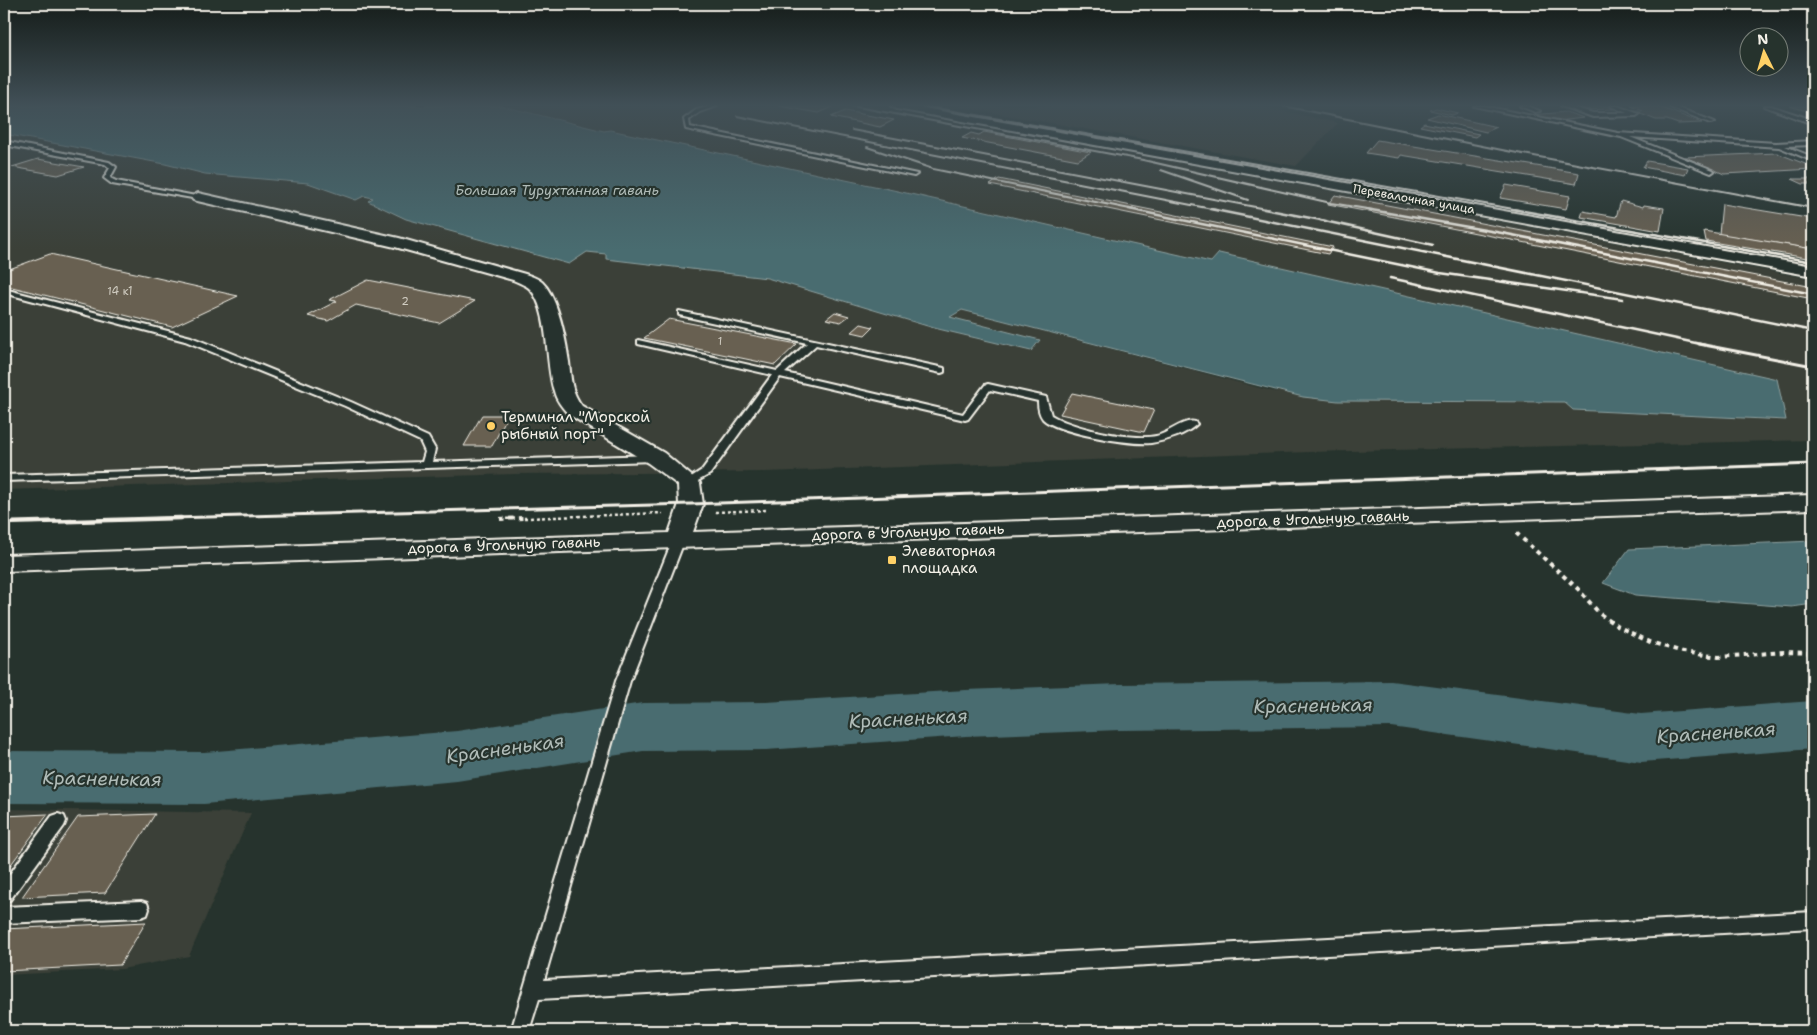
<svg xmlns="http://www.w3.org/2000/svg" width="1817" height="1035" font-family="'Shantell Sans',sans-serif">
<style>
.built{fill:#3a4038}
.water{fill:#4a6c70;stroke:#8ea1a0}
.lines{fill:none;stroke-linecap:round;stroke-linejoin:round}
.river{fill:#4a6c70;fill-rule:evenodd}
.building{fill:#686051;stroke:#f4f1e8}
.lane-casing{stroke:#f4f1e8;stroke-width:4}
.street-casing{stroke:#f4f1e8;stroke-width:4}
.path-far1{stroke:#f4f1e8;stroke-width:2.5;stroke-dasharray:3 3;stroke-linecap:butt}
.path{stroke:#f4f1e8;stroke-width:4;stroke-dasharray:4.5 4.5;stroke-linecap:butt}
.lane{fill:#26332d;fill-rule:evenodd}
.street{fill:#26332d;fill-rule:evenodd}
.rail-far3{stroke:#f4f1e8;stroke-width:2}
.rail-far2{stroke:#f4f1e8;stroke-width:2.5}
.rail-far1{stroke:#f4f1e8;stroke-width:3}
.rail{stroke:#f4f1e8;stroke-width:4.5}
.poi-dot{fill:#ffd166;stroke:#26332d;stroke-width:2}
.labels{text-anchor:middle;stroke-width:4.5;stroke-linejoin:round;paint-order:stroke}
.far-number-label{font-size:11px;fill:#d1cdc2}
.far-street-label{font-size:12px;fill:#f4f1e8;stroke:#26332d}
.far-water-label{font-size:14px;font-style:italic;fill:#b0bcb8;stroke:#26332d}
.poi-label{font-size:15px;fill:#f4f1e8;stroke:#26332d;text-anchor:start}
.street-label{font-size:15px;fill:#f4f1e8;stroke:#26332d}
.near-water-label{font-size:19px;font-style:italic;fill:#b0bcb8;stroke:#26332d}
</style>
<rect width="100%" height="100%" fill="#26332d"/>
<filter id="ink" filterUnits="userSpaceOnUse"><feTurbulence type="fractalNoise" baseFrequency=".02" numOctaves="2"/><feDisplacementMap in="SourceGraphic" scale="10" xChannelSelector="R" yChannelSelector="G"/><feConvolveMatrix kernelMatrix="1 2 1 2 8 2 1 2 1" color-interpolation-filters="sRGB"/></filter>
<g filter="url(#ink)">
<g class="built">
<path d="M502,106H868L1813,279V440L1309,452L766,472L515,474L4,490V134L165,164L205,174L308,183L356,200L364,196L374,198L368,201L406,219L569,264L587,252L606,254L607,259L767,278L934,328L1031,351L1039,340L950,318L962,310L1272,391L1468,402H1564L1573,410L1785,420L1219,253L1211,262L893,190L610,130L605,131Z"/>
<path d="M955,106H1260L1338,123L1296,166Z"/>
<path d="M4,809L251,813L189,956L122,969L4,975Z"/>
</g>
<g class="water">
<path d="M4,106H502L604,131L610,130L893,190L1211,262L1219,253L1777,379L1786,420L1573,410L1564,402L1338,401L1303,397L962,310L950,317L1040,340L1031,351L934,328L767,278L606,259V254L587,252L569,264L406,219L368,201L373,198L364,196L356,200L308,183L205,174L165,164L4,134Z"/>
<path d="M1813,541V604L1792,607L1635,595L1603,583L1629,549Z"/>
</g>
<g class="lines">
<path class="river" d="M1391,681L1641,714L1813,701V749L1641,762L1391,727L1120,730L966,736L766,750L643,751L457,781L204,804L4,803V751L204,752L457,731L643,703L766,702L966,690L1120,684Z"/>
</g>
<g class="building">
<path d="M779,106H825L833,107L819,113Z"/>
<path d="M1570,106H1606L1614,109L1581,110Z"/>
<path d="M1631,106H1657L1702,123L1678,124L1667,120H1656L1633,111H1643Z"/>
<path d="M1789,106H1806L1813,110H1803Z"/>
<path d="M1436,108L1458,113L1452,115L1430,110Z"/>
<path d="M845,111L894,120L880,127L831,117Z"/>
<path d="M1566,112L1584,118L1557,121L1531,115Z"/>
<path d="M1438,114L1497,127L1486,132L1427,118Z"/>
<path d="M1424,123L1479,134L1475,137L1420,126Z"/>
<path d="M984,132L1091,152L1078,160L962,138L971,133L979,135Z"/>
<path d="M1377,140L1579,173L1576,184L1401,155L1399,158L1366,153Z"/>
<path d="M1777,153L1813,167V169L1724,174L1685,157Z"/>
<path d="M38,159L84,167L58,175L12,167Z"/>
<path d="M1647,161L1688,168L1685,175L1643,167Z"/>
<path d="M999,179L1333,247L1328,254L990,185Z"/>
<path d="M1792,179H1813V184H1803Z"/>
<path d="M1506,185L1570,196L1566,209L1500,198Z"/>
<path d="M1335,195L1808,286L1813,287V299L1328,204Z"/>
<path d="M1621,201L1643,207L1644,205L1664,208L1660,231L1581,217L1583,211L1616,217Z"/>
<path d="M1722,204L1813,219V249L1719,234Z"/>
<path d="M1704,231L1813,249V259L1706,241Z"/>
<path d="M50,254L238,296L172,327L4,285V271Z"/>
<path d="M368,280L475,301L439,323L356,305L328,321L308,316L337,301L329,300Z"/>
<path d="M835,312L849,316L841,322L826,319Z"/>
<path d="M669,319L797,344L775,365L644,338Z"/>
<path d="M861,324L873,327L865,335L852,332Z"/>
<path d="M1072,393L1154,410L1144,432L1060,414Z"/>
<path d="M482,415H508L492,446H464Z"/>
<path d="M48,814L4,874V816Z"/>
<path d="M155,814L105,893L22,897L78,817Z"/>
<path d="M146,922L120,965L4,971V929Z"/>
</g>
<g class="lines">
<defs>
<g id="lane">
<path d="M710,106H717L700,112L689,120L690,127L917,174L914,176L686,129L684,119L696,110Z"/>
<path d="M1474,106H1483L1618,133L1776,143L1813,141V145L1785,146L1813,157V161L1779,147L1630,137L1713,170L1714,171L1711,173L1621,137Z"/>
<path d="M1520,106H1527L1540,111L1535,112Z"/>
<path d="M1561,106H1568L1593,113H1627L1611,106H1618L1639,114L1636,116L1593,117Z"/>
<path d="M1667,106H1674L1715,122L1710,123Z"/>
<path d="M1764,106H1771L1813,120V124Z"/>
<path d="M4,141L109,162L116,167L110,178L116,181L201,197L198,199L112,184L104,178L110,168L105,164L4,145Z"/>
<path d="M4,289L191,337L351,402L428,437L435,449L432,462L654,455L659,458L654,461L4,481V475L422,462L425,452L420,441L345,406L185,341L4,293Z"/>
<path d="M679,311L944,368V372L941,373L816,345L785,373L963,414L985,385L988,384L1046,397L1051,415C1072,428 1131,441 1156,436C1168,434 1183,419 1195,422L1197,424C1187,434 1166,441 1151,443C1131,445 1057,433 1043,419C1039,414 1038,407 1038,401L990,390L968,419L965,420L780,377L710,474L689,486L685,485L684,483L685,481L702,470L772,375L638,344V340L777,371L807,343L679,315Z"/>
<path d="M679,535L685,539L630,681L544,980L1813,912V928L539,999L529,1031H511L616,681L673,539Z"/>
<path d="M58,814L64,816L66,821L64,826L10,900L4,903V882L52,816Z"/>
<path d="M141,901L147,903L149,909L147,915L141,917L4,923V907Z"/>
</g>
<g id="street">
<path d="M891,106H913L1813,266V276L897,109Z"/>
<path d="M198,193L399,238L525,274C531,276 537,278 542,282C558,297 566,341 569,362C571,379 571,392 582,406L664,453L700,483L703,504L693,532L1813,495V509L4,571V555L669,533L679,504L678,485L648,463L568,414C562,407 556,400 554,391C545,366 550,310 530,289C526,285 519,283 513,280L395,247L193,200L191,197Z"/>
</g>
</defs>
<use href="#lane" class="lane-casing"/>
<use href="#street" class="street-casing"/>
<g class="path-far1">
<path d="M715,512L767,510"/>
<path d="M500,519L663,513"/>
</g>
<g class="path">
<path d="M500,519L524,518"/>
<path d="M1516,533L1578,589L1600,614L1617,626L1650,642L1683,652L1719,657L1784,652L1813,653"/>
</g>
<use href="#lane" class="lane"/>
<use href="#street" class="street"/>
<g class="rail-far3">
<path d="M852,106L1143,160L1331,203L1373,210"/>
<path d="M925,106L1519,210"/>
<path d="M1283,106L1507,151L1813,208"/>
<path d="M737,116L1217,210"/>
<path d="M852,130L1271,210"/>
<path d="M867,147L933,169L1135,210"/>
<path d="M1161,170L1248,200"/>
</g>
<g class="rail-far2">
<path d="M1129,209L1440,273L1623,299"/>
<path d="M1210,209L1813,331"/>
<path d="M1264,209L1326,221"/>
<path d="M1366,209L1502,233L1813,294"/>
<path d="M1512,209L1813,262"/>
<path d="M1320,220L1433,245"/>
<path d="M1390,278L1705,345"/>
</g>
<g class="rail-far1">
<path d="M1699,344L1813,366"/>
<path d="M136,519L691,504L1813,464"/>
</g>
<path class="rail" d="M4,523L181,518"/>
</g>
</g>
<linearGradient id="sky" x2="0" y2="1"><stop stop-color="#151c19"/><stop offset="0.42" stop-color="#415057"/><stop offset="1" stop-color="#415057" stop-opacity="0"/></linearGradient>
<rect width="1817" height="250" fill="url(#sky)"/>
<g class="poi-dot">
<circle cx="491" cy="426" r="5"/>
<rect x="887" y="555" width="10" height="10" rx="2.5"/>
</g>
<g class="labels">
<g class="far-number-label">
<text x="120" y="295">14 к1</text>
<text x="405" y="305">2</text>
<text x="720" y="345">1</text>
</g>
<g class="far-street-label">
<text transform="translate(1414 199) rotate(10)" y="4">Перевалочная улица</text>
</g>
<g class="far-water-label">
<text x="557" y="195">Большая Турухтанная гавань</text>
</g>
<g class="poi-label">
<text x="501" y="422">Терминал "Морской<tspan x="501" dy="17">рыбный порт"</tspan></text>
<text x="902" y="556">Элеваторная<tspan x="902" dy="17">площадка</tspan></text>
</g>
<g class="street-label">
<text transform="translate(1313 519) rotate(-2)" y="5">дорога в Угольную гавань</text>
<text transform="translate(908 532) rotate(-2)" y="5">дорога в Угольную гавань</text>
<text transform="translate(504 545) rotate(-2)" y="5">дорога в Угольную гавань</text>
</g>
<g class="near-water-label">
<text transform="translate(1313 705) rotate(-1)" y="7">Красненькая</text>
<text transform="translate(908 718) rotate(-3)" y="7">Красненькая</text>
<text transform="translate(1716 732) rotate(-4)" y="7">Красненькая</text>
<text transform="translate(505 748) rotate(-8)" y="7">Красненькая</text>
<text transform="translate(102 778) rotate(1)" y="7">Красненькая</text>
</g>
</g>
<rect width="1817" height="1035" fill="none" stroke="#26332d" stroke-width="20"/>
<rect x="10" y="10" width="1797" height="1015" fill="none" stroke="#f4f1e8" stroke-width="2" filter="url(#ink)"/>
<g transform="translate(1764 52) rotate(355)"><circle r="24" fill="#26332d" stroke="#787f78"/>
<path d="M0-4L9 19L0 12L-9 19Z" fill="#ffd166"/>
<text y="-8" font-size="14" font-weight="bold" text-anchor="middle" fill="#f4f1e8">N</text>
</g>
</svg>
